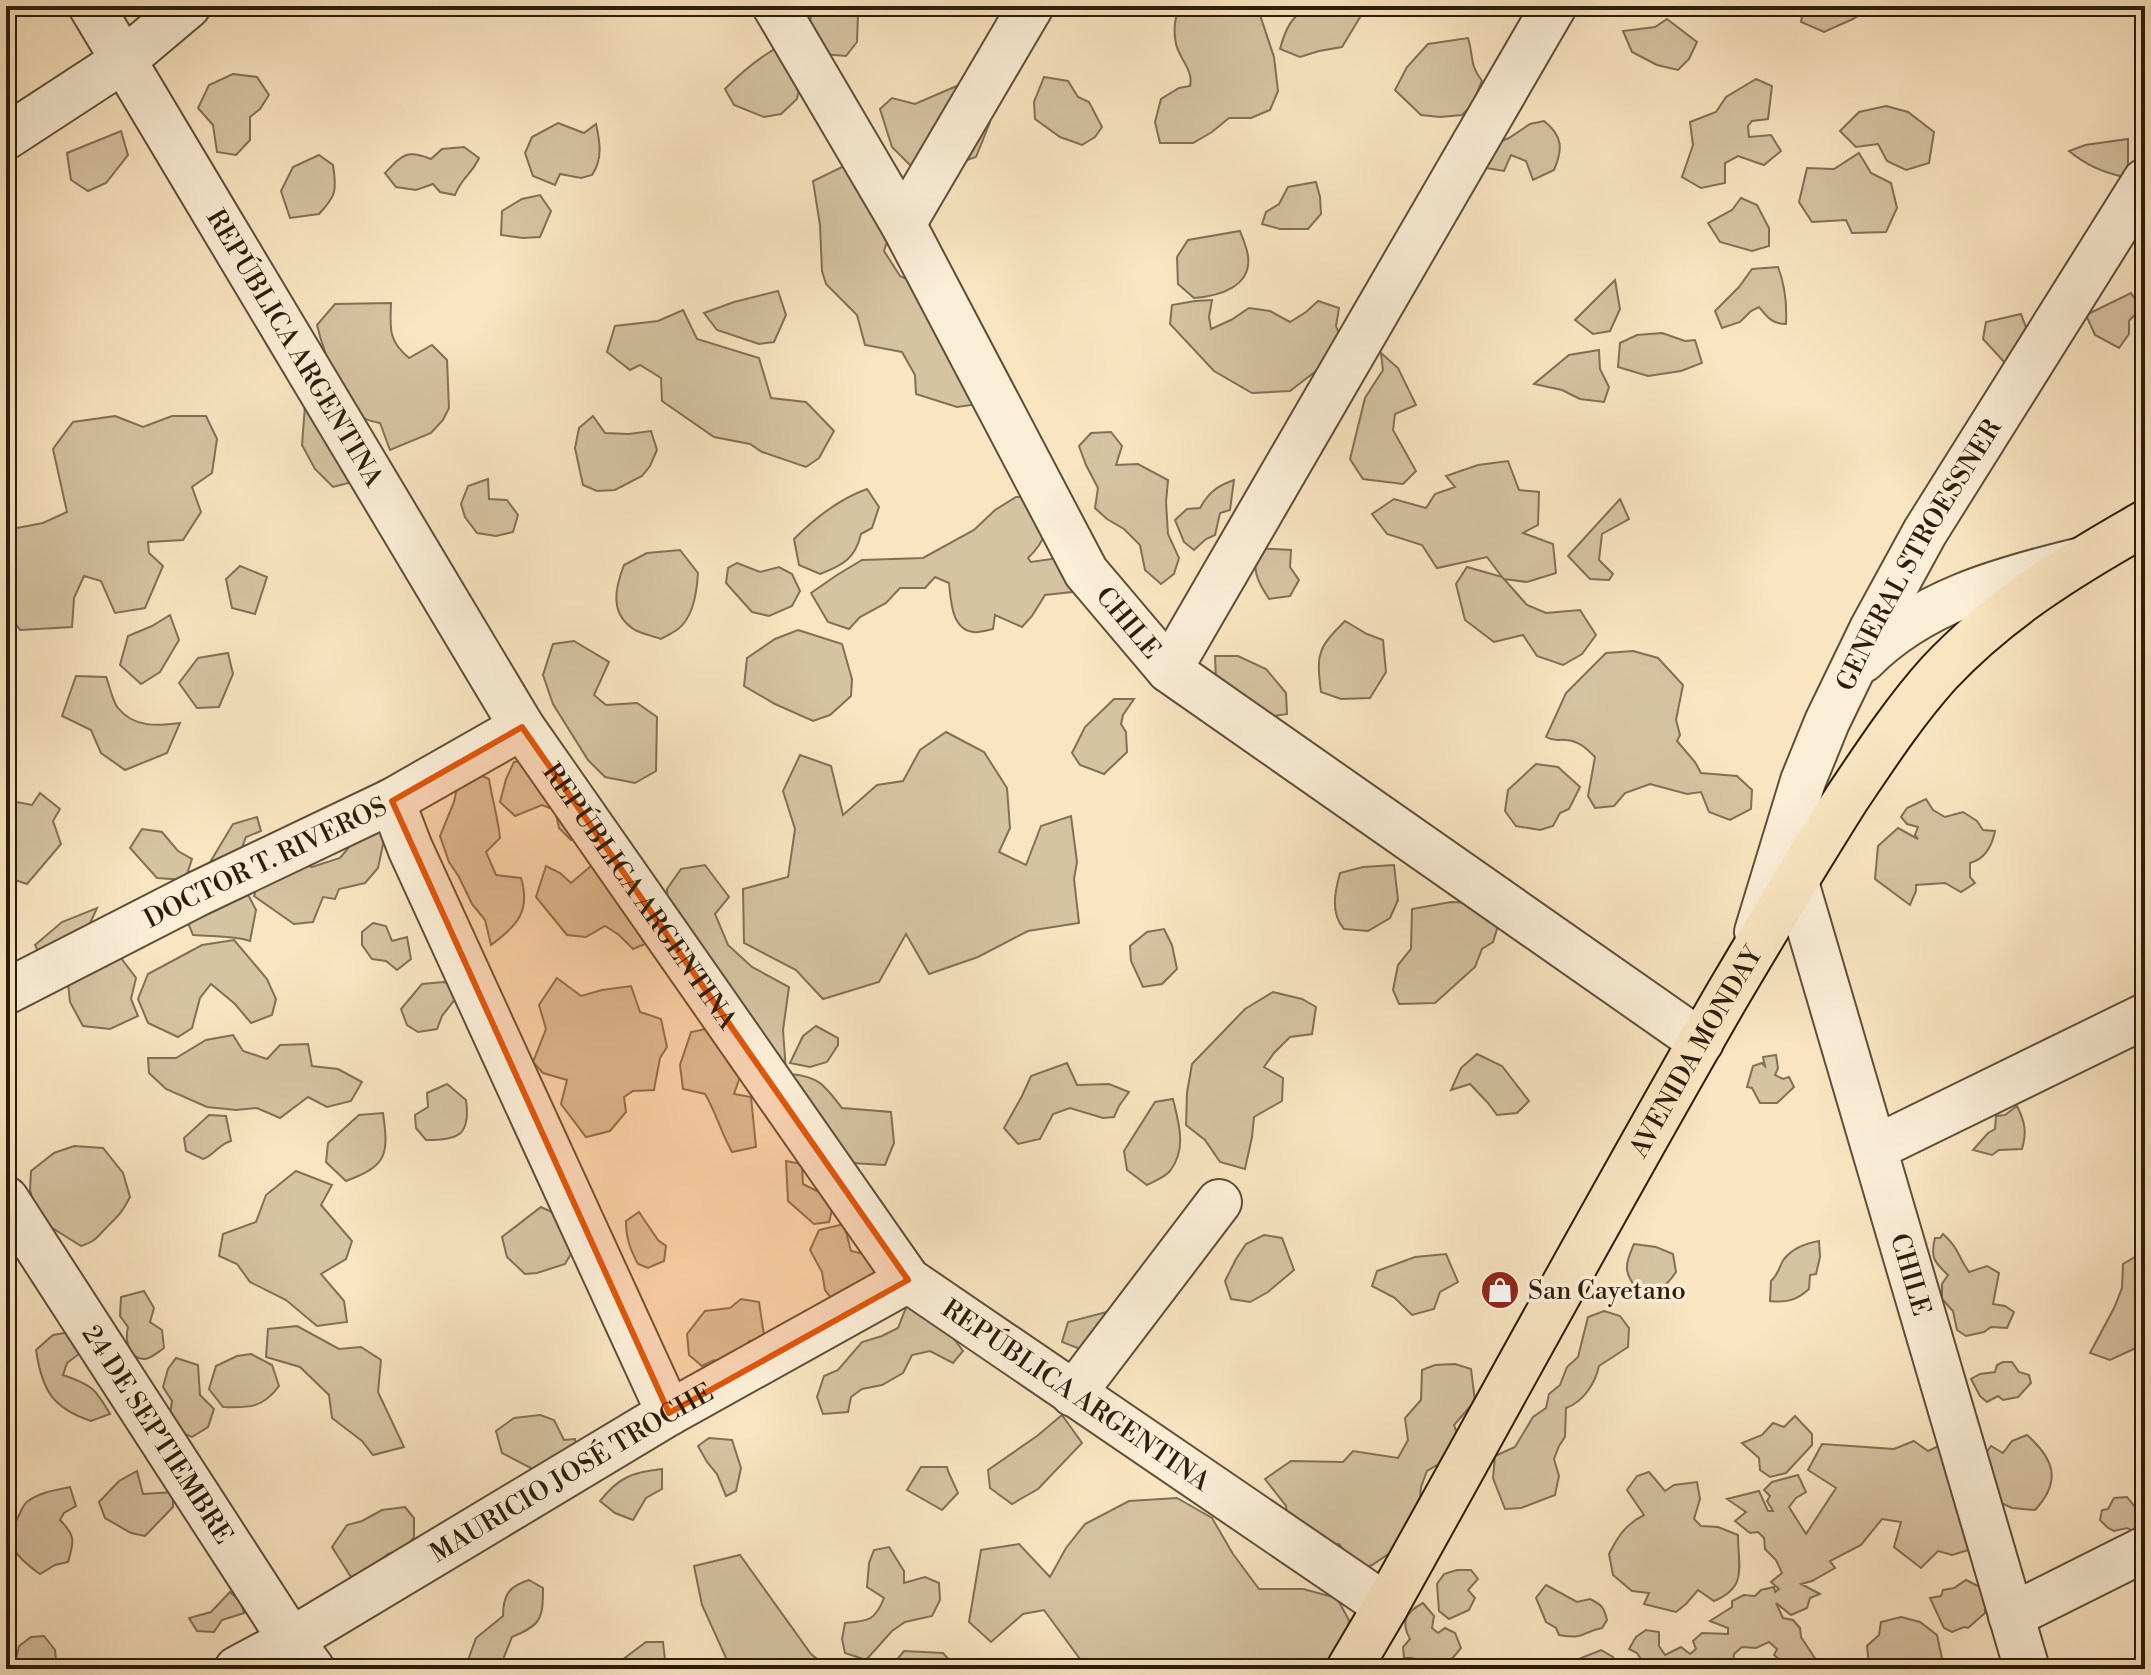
<svg xmlns="http://www.w3.org/2000/svg" width="2151" height="1675" font-family="'Libre Bodoni',serif">
<style>
.green{fill:#d6c3a2;stroke:#817057;stroke-width:2}
.lines{fill:none;stroke-linecap:round;stroke-linejoin:round}
.minor-casing{stroke:#5f4f39;stroke-width:48}
.major-casing{stroke:#2c1d0c;stroke-width:48}
.minor{stroke:#fbeed7;stroke-width:44}
.major{stroke:#f9e5c1;stroke-width:44}
.marked{fill:#df560c;fill-opacity:0.2;stroke:#df560c;stroke-width:6;stroke-linejoin:round}
.labels{text-anchor:middle;stroke-width:7;stroke-linejoin:round;paint-order:stroke}
.street-label{font-size:26px;fill:#2c1d0c;stroke:#fbeed7}
.poi-label{font-size:26px;fill:#2c1d0c;stroke:#fbeed7;text-anchor:start}
</style>
<rect width="100%" height="100%" fill="#f9e5c1"/>
<filter id="stains"><feTurbulence type="fractalNoise" baseFrequency=".0025" numOctaves="4"/><feColorMatrix values="0 0 0 0 .2 0 0 0 0 .09 0 0 0 0 .02 0 0 0 .5 -.17"/></filter>
<radialGradient id="worn" r=".72"><stop offset=".6" stop-color="#630" stop-opacity="0"/><stop offset="1" stop-color="#630" stop-opacity=".3"/></radialGradient>
<g class="green">
<path d="M805,6H844L858,15L857,42L846,56L821,54L799,89L797,99L781,114L764,117L734,105L725,89C749,64 778,44 810,31L811,10Z"/>
<path d="M1180,6H1257L1274,57L1278,91L1270,110L1251,118H1229L1212,132L1193,143H1160L1155,122L1161,99L1179,88L1190,86C1194,71 1179,58 1176,44C1173,30 1174,19 1180,6Z"/>
<path d="M1310,6H1371L1360,12L1362,14L1342,47L1319,51L1300,57L1280,49C1285,30 1291,16 1310,6Z"/>
<path d="M1804,6H1873L1853,19L1824,32L1801,22Z"/>
<path d="M1667,19L1697,42L1689,59L1678,70L1657,65L1632,52L1623,31L1655,27Z"/>
<path d="M1468,38C1474,57 1469,64 1482,81L1472,105L1462,115L1440,117L1421,115L1395,90L1407,67L1428,44Z"/>
<path d="M233,74L257,77L269,95L260,109L250,117V140L236,155L217,152L213,125L198,108L209,85Z"/>
<path d="M1044,77L1068,81L1078,97L1089,102L1102,127L1095,137L1082,145L1060,137L1035,119L1034,102Z"/>
<path d="M973,79L988,91L990,122L976,157L938,170L911,166L892,147L880,109L892,98L915,104Z"/>
<path d="M1756,79L1772,86L1768,119L1752,121L1748,126L1749,137L1771,135L1781,151L1764,165L1738,156L1725,163V183L1701,188L1682,177L1693,145L1690,122L1716,112L1726,97Z"/>
<path d="M1886,106L1908,112L1934,132L1929,163L1906,170L1887,161L1878,144L1856,147L1840,131L1859,112Z"/>
<path d="M1544,121C1563,136 1563,149 1554,170L1533,180L1526,161L1511,155L1504,171L1474,166L1475,151L1509,138L1530,124Z"/>
<path d="M558,123L584,133L596,124C600,142 603,159 592,175L581,178L560,174L555,185L533,176L525,153L532,137Z"/>
<path d="M121,131L128,155L106,183L88,191L71,180L67,153Z"/>
<path d="M2128,139V164L2124,177C2102,172 2086,165 2069,151L2085,145Z"/>
<path d="M464,147L479,158C472,174 462,177 455,195L440,192L433,184L416,190L396,187L385,173C402,155 406,149 431,159L442,149Z"/>
<path d="M1859,153L1871,173L1891,183L1897,208L1886,232L1852,233L1846,220L1812,222L1799,202L1807,168L1834,169Z"/>
<path d="M319,155L333,165C337,191 336,196 319,214L290,218L281,191L293,167Z"/>
<path d="M844,166L892,226L884,251L900,276L940,295L979,404L957,407L916,394L915,375L902,352L865,345L857,315L826,284L822,271L820,225L813,181Z"/>
<path d="M1316,182L1320,197L1321,214L1308,229H1280L1262,224L1266,212L1279,204L1288,187Z"/>
<path d="M540,195L551,211L540,237L523,238L501,235L502,211L522,199Z"/>
<path d="M1741,198L1757,205L1769,228V246L1752,251L1720,242L1708,223L1732,210Z"/>
<path d="M1240,231C1243,239 1247,248 1248,256C1252,287 1219,296 1194,298L1178,284L1177,257L1188,240Z"/>
<path d="M1778,267C1785,285 1787,305 1786,324C1772,324 1767,317 1759,307L1751,311L1740,322L1722,328L1715,311L1739,287L1752,269Z"/>
<path d="M1615,280L1620,309L1610,331L1593,334L1575,320Z"/>
<path d="M778,291L786,315L774,342L759,344L717,330L704,313L734,302Z"/>
<path d="M2131,293L2141,308L2129,321V334L2119,348L2095,335L2086,315Z"/>
<path d="M1212,300L1209,317L1211,329L1231,320L1249,308L1270,311L1290,322L1306,312L1318,301L1339,308L1336,326L1342,341L1329,361L1290,391L1252,393L1214,371L1170,324L1172,305L1195,301Z"/>
<path d="M391,303C390,328 388,341 409,358L432,345L447,360L449,408L443,420L431,433L390,450L380,423C374,422 367,420 362,417C341,401 323,350 317,325L335,304Z"/>
<path d="M683,310L697,339L759,358L771,398L806,402L834,431L819,458L806,467L762,452L750,444L714,437L662,401L661,378L640,365L630,370L607,352L615,326L658,321Z"/>
<path d="M2021,314L2027,330L2006,364L1983,339L1986,322Z"/>
<path d="M1662,333L1685,341L1695,340L1702,363L1681,371L1648,376L1618,367L1620,343L1637,335Z"/>
<path d="M1599,350L1600,369L1609,387L1604,402L1580,399L1562,390L1534,384L1569,355Z"/>
<path d="M1381,353L1398,368L1416,405L1395,414L1393,430L1416,471L1403,484L1363,479L1350,459L1365,398L1383,370Z"/>
<path d="M307,379L352,482L333,487L315,469L302,445Z"/>
<path d="M115,416L143,427L172,416H206L217,439L212,473L192,487L201,512L183,540L148,542L149,553L163,566L145,608L115,613L101,581L84,576L74,598L72,627L20,630L6,609V530L43,523L67,512L53,449L73,422Z"/>
<path d="M593,416L605,433L629,434L651,431L657,450L650,466L642,476L615,490L597,491L583,485L575,448L579,428Z"/>
<path d="M1111,432L1122,446L1116,465L1138,464L1168,480L1166,502L1168,534L1179,558L1174,574L1161,584L1145,570L1140,545L1124,529L1107,519L1095,508L1098,488L1086,465L1079,446L1091,433Z"/>
<path d="M1508,461L1519,490L1539,492L1538,525L1523,533L1553,544L1556,573L1527,582L1504,579L1527,605L1546,613L1580,610L1596,635L1582,654L1563,665L1537,656L1523,635L1494,642L1465,620L1456,584L1467,567L1502,577L1487,557L1437,568L1422,545L1387,534L1372,514L1394,499L1426,508L1435,494L1455,487L1446,476L1478,465Z"/>
<path d="M488,479L489,499L507,500L518,515L513,532L496,536L477,533L465,517L461,504L468,486Z"/>
<path d="M1234,480L1230,510L1220,513L1215,535L1206,539L1194,550L1184,542L1175,520L1187,509L1200,508C1209,492 1217,486 1234,480Z"/>
<path d="M867,489L879,507L872,528L861,534C855,559 843,565 820,574L799,565L794,539C816,517 839,499 867,489Z"/>
<path d="M1016,497H1041C1046,526 1051,536 1028,558L1031,562L1058,558L1075,576L1072,592L1045,595L1032,616L1022,627L995,615L993,629C988,630 979,633 974,632C951,630 951,600 949,583L935,577L925,588H900L886,603L860,617L849,629L828,622L811,593L837,575L862,560L923,558L974,530L995,510Z"/>
<path d="M1620,499L1629,519L1602,534L1599,560L1613,574L1609,580L1590,579L1568,556Z"/>
<path d="M1257,548L1291,550L1290,567L1299,580L1290,596L1269,599C1256,579 1253,572 1257,548Z"/>
<path d="M680,550L698,573C697,591 694,617 678,629C673,633 666,636 661,639C653,636 643,634 635,630C609,614 615,588 624,565L647,553Z"/>
<path d="M737,563L760,572L779,567L792,574L800,591L792,606L769,616L752,612L726,583L728,568Z"/>
<path d="M240,566L267,577L255,614L232,608L226,579Z"/>
<path d="M170,615L179,640L160,672L141,684L120,665L128,636L152,626Z"/>
<path d="M1345,621L1367,634L1383,640L1386,672L1370,698L1341,699L1321,692C1316,653 1318,648 1345,621Z"/>
<path d="M798,630L842,644L852,679L851,696L830,715L813,721L775,704L744,686L747,658L775,639Z"/>
<path d="M574,641L609,662L594,695L606,705L637,703L657,717L656,771L635,783L605,777L588,760L553,704L543,675L553,644Z"/>
<path d="M1633,651L1658,658L1683,685L1676,720L1680,735L1677,741L1695,762L1701,773L1737,776L1752,790L1751,809L1730,820L1709,812L1701,792L1687,794L1650,784L1625,793L1614,806L1595,808L1588,796L1595,757C1586,748 1579,741 1566,740C1557,739 1555,742 1546,737L1566,693L1606,653Z"/>
<path d="M228,653L233,674L219,707L197,708L179,683L198,658Z"/>
<path d="M1215,656H1238L1266,669L1286,693L1287,714L1268,717L1216,681Z"/>
<path d="M76,676L106,677C110,686 112,701 118,708C134,728 158,726 180,723L167,753L125,770L101,753L91,730L62,716Z"/>
<path d="M1114,699H1134L1123,715L1121,724L1126,732L1127,752L1104,774L1080,765L1072,753L1085,727Z"/>
<path d="M946,732L984,752L1007,788L1010,828L999,852L1026,865L1041,826L1071,816L1077,862L1074,879L1079,923L1028,931L978,957L929,974L906,934L879,982L823,999L796,970L744,943L743,889L788,877L795,829L783,791L800,755L831,766L843,815L877,785L903,781L920,750Z"/>
<path d="M553,758L587,832L571,840L559,828L555,810L542,805L515,816L500,802L506,779L514,762Z"/>
<path d="M1536,764L1558,767L1580,787L1569,809L1560,813L1553,826L1540,830L1516,826L1505,811L1508,790Z"/>
<path d="M475,773L489,779C492,799 498,818 500,838L486,852L496,875L521,878C531,911 517,926 491,945L485,920L472,904L459,877L449,862L440,836L454,802L459,778Z"/>
<path d="M40,793L60,809L53,821L61,844L27,884L6,877V800L32,805Z"/>
<path d="M1926,799L1933,810L1945,817L1963,812L1977,821L1983,830L1995,831C1992,846 1985,859 1970,863V877L1975,883L1961,892L1945,883L1916,885V891L1910,905L1875,879L1878,846L1898,828L1918,839L1915,835L1918,827L1907,824L1901,817L1907,808Z"/>
<path d="M257,817L261,831L246,837L240,853L209,864L233,824Z"/>
<path d="M377,819L385,835L378,868L365,883L339,889L335,899L323,897L313,922L294,924L254,896L263,871L284,860L312,867L340,858L355,840Z"/>
<path d="M142,829L162,832L178,851L192,859L185,880L157,878L130,848Z"/>
<path d="M604,855L652,941L633,949L619,935L605,926L586,937L567,935L536,897L546,866L560,873L571,883Z"/>
<path d="M705,865L729,897L715,914L728,945L752,967L789,987L783,1030L786,1071L670,940L667,889L681,869Z"/>
<path d="M1394,865L1398,900L1390,918L1368,931L1344,929C1330,913 1335,891 1340,873L1363,867Z"/>
<path d="M242,883L256,910L250,941C231,935 213,937 193,935L185,915Z"/>
<path d="M1451,902L1476,903L1494,919L1497,929L1493,942L1482,949L1475,967L1435,1003L1399,1004L1393,990L1398,965L1411,949L1412,909Z"/>
<path d="M97,908L82,941L46,968L35,945L62,922Z"/>
<path d="M373,923L386,926L392,941L407,937L411,959L397,970L386,961L372,959L362,945V932Z"/>
<path d="M1164,929L1172,945L1177,969L1162,984L1143,987L1131,961L1130,946L1147,932Z"/>
<path d="M234,940L267,979L276,999L272,1015L251,1023L235,1004L211,984L200,998L192,1028L178,1037L148,1023L138,999L148,974L202,945Z"/>
<path d="M118,954L136,978L131,999L138,1016L110,1029L83,1026L70,1002L68,983Z"/>
<path d="M557,978L581,996L602,990L631,986L640,1012L661,1019L667,1047L660,1058L654,1090L633,1091L624,1097L626,1112L610,1131L586,1137L561,1104L567,1080L543,1073L533,1062L546,1029L539,1005Z"/>
<path d="M444,982L463,989L442,1016L437,1029L418,1032L407,1025L401,1009L422,984Z"/>
<path d="M1273,992L1302,999L1316,1007L1312,1034L1290,1037L1274,1053L1264,1067L1283,1078L1282,1101L1254,1117L1252,1137L1245,1169L1220,1162L1205,1140L1186,1125L1187,1093L1192,1064L1245,1009Z"/>
<path d="M816,1026L838,1038V1045L827,1062L810,1067L790,1063L803,1036Z"/>
<path d="M710,1028L741,1074L734,1094L751,1097L756,1147L732,1152C721,1133 716,1112 705,1094L683,1089L680,1065L691,1032Z"/>
<path d="M233,1035L243,1051L267,1059L280,1045L308,1044L312,1066L338,1069L362,1082L351,1101L327,1107L308,1097L280,1118L257,1108L236,1110L207,1107L166,1089L149,1073L148,1058H176L206,1040Z"/>
<path d="M1477,1054L1502,1066L1529,1101L1517,1113L1497,1115L1488,1103L1470,1084L1451,1090L1461,1068Z"/>
<path d="M1776,1055L1778,1068L1775,1075L1783,1079L1789,1077L1794,1087L1777,1103H1760L1752,1088L1747,1087L1753,1066L1762,1063L1765,1066L1763,1057Z"/>
<path d="M1067,1063L1077,1085L1109,1084L1129,1092L1119,1106L1114,1117L1103,1118L1070,1108L1053,1114L1040,1139L1018,1144L1004,1128L1022,1096L1031,1076Z"/>
<path d="M791,1074C820,1077 825,1086 842,1108L891,1112L894,1143L885,1165L851,1163Z"/>
<path d="M447,1084L466,1100C471,1136 458,1140 426,1140L416,1128L415,1115L428,1107L427,1093Z"/>
<path d="M1173,1099C1179,1124 1187,1149 1170,1171C1165,1177 1155,1181 1147,1185L1127,1170L1124,1151L1155,1102Z"/>
<path d="M2017,1106C2025,1122 2027,1132 2022,1149L1999,1150L1992,1155L1973,1150L1988,1133L1995,1129L1996,1116L2005,1115Z"/>
<path d="M383,1113C389,1155 387,1166 346,1181L326,1162L328,1143L359,1115Z"/>
<path d="M209,1115L226,1116L231,1141C219,1144 214,1155 203,1159L186,1151L184,1138Z"/>
<path d="M74,1146L103,1148L123,1173L130,1197C121,1214 119,1215 106,1228C95,1239 96,1241 81,1246L38,1219L30,1190L31,1171L54,1153Z"/>
<path d="M786,1161L802,1164L803,1184L825,1195L833,1206L829,1222L814,1224L788,1201Z"/>
<path d="M296,1171L332,1185L321,1205L352,1241L346,1259L321,1274L344,1301L347,1322L317,1326L286,1300L250,1282L237,1264L219,1256L223,1234L256,1222L266,1195Z"/>
<path d="M541,1207L562,1217L584,1232L565,1264L537,1273L525,1274L507,1257L502,1237Z"/>
<path d="M639,1212L658,1240L666,1246L664,1261L648,1268L638,1264C630,1249 626,1238 626,1221Z"/>
<path d="M844,1224L851,1251L873,1256L883,1270L839,1308L825,1290L822,1272L810,1250L819,1230Z"/>
<path d="M1943,1234C1959,1248 1958,1257 1969,1272L1987,1266L1999,1273L1993,1304L2005,1306L2014,1312L2007,1328L1991,1327L1984,1332L1966,1336L1957,1330L1953,1311L1942,1299V1284L1948,1275C1934,1262 1930,1257 1935,1238H1940Z"/>
<path d="M1264,1235L1282,1238L1294,1270L1268,1292L1250,1302L1231,1299L1225,1281L1236,1259L1246,1244Z"/>
<path d="M1819,1241L1820,1257L1816,1274L1810,1275L1809,1289C1797,1300 1787,1303 1770,1301L1771,1281C1779,1274 1779,1266 1784,1259C1793,1248 1807,1243 1819,1241Z"/>
<path d="M1634,1244L1656,1247L1673,1254L1676,1272C1665,1289 1656,1292 1637,1289C1623,1272 1625,1264 1634,1244Z"/>
<path d="M2145,1251V1315L2136,1348L2110,1360L2090,1353L2114,1308L2122,1288L2123,1264Z"/>
<path d="M1446,1254L1458,1282L1440,1292L1434,1309L1412,1315L1395,1298L1372,1286L1377,1271L1415,1257Z"/>
<path d="M144,1291L154,1308L150,1322L162,1330L164,1348C158,1352 152,1358 145,1359C128,1360 125,1339 128,1327L120,1316L121,1297Z"/>
<path d="M741,1299L759,1302L765,1342L749,1341L743,1353L723,1363L714,1360L702,1366L689,1355L687,1334L705,1311L730,1308Z"/>
<path d="M907,1305L936,1312L939,1328L951,1335L963,1351L953,1363L930,1351L912,1355L903,1373L882,1385L862,1389L851,1397L848,1412L823,1414L817,1397L824,1376L838,1370L862,1342L882,1336L898,1328Z"/>
<path d="M1114,1310L1088,1352L1062,1342L1068,1322Z"/>
<path d="M1604,1311L1620,1316L1629,1328L1628,1347L1599,1366C1595,1384 1583,1402 1566,1408L1565,1437L1559,1446L1554,1459L1559,1476L1555,1495L1521,1508L1505,1509L1493,1478L1495,1456L1515,1447L1533,1417L1546,1408L1549,1394L1560,1385L1567,1367L1578,1357L1588,1317Z"/>
<path d="M297,1326L339,1349L361,1347L381,1360L378,1392L404,1447L373,1455L362,1441L332,1418L329,1395L300,1367L266,1357L268,1329Z"/>
<path d="M70,1332L79,1354L67,1363L63,1375C92,1385 95,1388 110,1414L91,1421C52,1408 42,1390 36,1350L53,1335Z"/>
<path d="M251,1354L272,1365L279,1386C263,1408 249,1408 223,1407L209,1389L216,1366L237,1356Z"/>
<path d="M176,1358L198,1365L200,1395L214,1409L208,1427L192,1437L177,1431L169,1421L172,1401L163,1387L168,1369Z"/>
<path d="M2003,1362H2012L2019,1372L2029,1375L2031,1383L2018,1397L2003,1400L1998,1396L1987,1402L1980,1396L1971,1379L1980,1374L1995,1372L1997,1365Z"/>
<path d="M1455,1364L1471,1369L1475,1401L1454,1425L1460,1441L1444,1461L1427,1471L1421,1487L1419,1507L1393,1551L1372,1565L1360,1570L1339,1544L1325,1545L1288,1522L1286,1506L1265,1479L1291,1461L1343,1462L1353,1451L1398,1458L1408,1440L1405,1418L1421,1400L1422,1370L1435,1365Z"/>
<path d="M540,1415L554,1420L564,1440L575,1439L577,1455L546,1476L502,1453L496,1431L514,1418Z"/>
<path d="M1062,1415L1082,1443L1038,1489L1012,1504L990,1488L988,1470L1037,1436Z"/>
<path d="M1795,1416L1812,1434V1445L1786,1473L1770,1477L1760,1470L1759,1458L1742,1443L1762,1435L1773,1423L1784,1427Z"/>
<path d="M2027,1435C2054,1459 2062,1481 2035,1510L2012,1508L1999,1502L1982,1458L1991,1446L2003,1453L2012,1441Z"/>
<path d="M709,1438L732,1440L741,1468L736,1491L726,1496L717,1474L707,1462L698,1446Z"/>
<path d="M1914,1441L1928,1451L1945,1443L1972,1549L1952,1555L1938,1551L1921,1568L1894,1547L1901,1522L1882,1519L1861,1545L1830,1561L1835,1568L1812,1581L1801,1584L1820,1594L1810,1598L1807,1608L1791,1615L1776,1603L1783,1618L1793,1620L1800,1628L1801,1637L1822,1669H1781V1661L1774,1655L1777,1649L1769,1642L1756,1648L1742,1647L1734,1654L1732,1669H1642L1644,1664L1637,1653L1629,1649L1636,1637L1646,1630L1659,1632V1646L1665,1655L1681,1647L1690,1654L1696,1649L1693,1641L1702,1633L1728,1634V1628L1710,1621L1732,1607V1601L1744,1595L1755,1596L1761,1590L1774,1587L1775,1592L1779,1589L1771,1582L1782,1573L1776,1560L1765,1549L1764,1538L1758,1532L1750,1533L1735,1521L1746,1512L1727,1499L1759,1491L1768,1511H1773L1767,1501L1770,1496L1764,1490L1772,1482L1798,1475L1806,1492L1796,1498L1789,1507L1806,1534L1836,1488L1808,1470L1822,1444L1894,1449Z"/>
<path d="M921,1467H947L948,1471L958,1493L942,1510L907,1490Z"/>
<path d="M662,1469V1489L646,1498L633,1520L615,1513L600,1501C618,1478 632,1472 662,1469Z"/>
<path d="M137,1471L143,1494L173,1492V1507L145,1536L131,1533L105,1518L99,1502L119,1481Z"/>
<path d="M1649,1472L1665,1491L1674,1485L1697,1482L1700,1499L1694,1519L1701,1526L1718,1527L1738,1535C1738,1567 1748,1587 1714,1601L1698,1590L1686,1604L1676,1612L1644,1604L1649,1593L1632,1591L1613,1575L1609,1554C1618,1536 1626,1524 1644,1515L1627,1490L1637,1476Z"/>
<path d="M70,1487L76,1506L64,1513L60,1520C76,1536 74,1542 68,1562L55,1565L40,1574C16,1557 4,1546 18,1517C21,1512 23,1504 28,1501C40,1492 57,1490 70,1487Z"/>
<path d="M2127,1497L2139,1512L2145,1513V1535L2138,1534L2127,1528L2114,1531L2108,1528L2100,1520L2102,1510L2108,1509L2114,1498Z"/>
<path d="M1177,1498L1212,1518L1233,1554L1259,1589H1303L1337,1598L1351,1624L1331,1669H1094L1080,1659L1044,1610L1023,1614L991,1642L969,1622L981,1550L1019,1544L1050,1577L1066,1548L1085,1524L1129,1501Z"/>
<path d="M405,1507L414,1518V1537L403,1551L388,1554L370,1570L351,1577L332,1547L347,1525L362,1521L382,1510Z"/>
<path d="M889,1547L904,1571V1583L925,1577L939,1583L940,1600L932,1616L905,1622L892,1631L866,1660L845,1653L842,1639L845,1623C868,1621 875,1621 884,1598L867,1587L869,1563L874,1550Z"/>
<path d="M740,1555L811,1654L830,1669H710L727,1660L702,1605L694,1566Z"/>
<path d="M1457,1570H1471L1478,1579L1468,1590L1475,1598L1469,1610L1449,1619L1439,1611L1437,1584L1444,1574Z"/>
<path d="M529,1580L543,1588C543,1619 541,1625 512,1637L502,1662L483,1668L468,1660L476,1638L503,1616C503,1595 509,1586 529,1580Z"/>
<path d="M1966,1580L1986,1590L1991,1600L1985,1604V1613L1968,1628L1964,1627L1952,1632L1944,1628L1930,1598L1941,1596L1943,1590L1954,1588Z"/>
<path d="M1546,1585L1577,1602L1590,1599C1602,1605 1604,1607 1607,1620L1602,1628C1581,1632 1586,1640 1559,1635L1556,1628L1546,1622L1536,1598Z"/>
<path d="M230,1592L241,1602L244,1613L222,1620L214,1632L197,1631L189,1618L211,1612Z"/>
<path d="M1423,1603L1434,1616L1432,1628L1438,1633L1445,1628L1455,1633L1461,1648L1451,1660L1429,1664L1412,1658H1404L1403,1647L1410,1639C1400,1621 1406,1612 1423,1603Z"/>
<path d="M1901,1617L1920,1622L1937,1635L1942,1658L1929,1669H1871L1869,1665L1867,1646L1879,1635L1881,1622Z"/>
<path d="M44,1636L55,1650L57,1669H17L14,1667L19,1646L31,1637Z"/>
<path d="M646,1642H663L665,1660L649,1669H615L622,1660Z"/>
<path d="M1601,1650L1613,1657L1617,1669H1562L1561,1666Z"/>
<path d="M904,1651L943,1653L957,1669H889Z"/>
</g>
<g class="lines">
<defs>
<g id="minor">
<path id="s1" d="M91,6L522,727L908,1280L1386,1606"/>
<path id="s2" d="M775,6L903,224L1086,572L1169,670L1701,1042"/>
<path d="M6,137L124,60L188,6"/>
<path d="M903,224L1031,6"/>
<path d="M1863,660C1920,602 2000,580 2077,561"/>
<path d="M1169,670L1554,6"/>
<path d="M392,801L410,848L669,1413"/>
<path id="s3" d="M1795,879L2027,1669"/>
<path id="s4" d="M1757,932L1803,781L1827,722L1872,629L1925,532L2145,181"/>
<path id="s5" d="M6,992L199,893L392,801L522,727"/>
<path d="M1875,1148L2145,1016"/>
<path id="s6" d="M6,1199L291,1640L312,1669"/>
<path d="M1073,1394L1219,1202"/>
<path d="M2011,1616L2145,1549"/>
<path id="s7" d="M237,1669L291,1640L669,1413L908,1280"/>
</g>
<g id="major">
<path id="s8" d="M1349,1669L1386,1606C1500,1402 1611,1196 1728,994C1767,928 1806,863 1847,798C1876,755 1904,712 1939,673C1999,609 2069,566 2145,523"/>
</g>
</defs>
<use href="#minor" class="minor-casing"/>
<use href="#major" class="major-casing"/>
<use href="#minor" class="minor"/>
<use href="#major" class="major"/>
</g>
<path class="marked" d="M522,727L908,1280L669,1413L392,801Z"/>
<defs>
<symbol id="shop-disc" viewBox="-11 -11 22 22"><circle r="9.5" fill="#8f2418" stroke="#fbeed7"/><path d="M-5-2.5h2.3a2.7 3.5 0 0 1 5.4 0H5L5.5 6h-11ZM-1.5-2.5h3a1.5 2.3 0 0 0-3 0Z" fill="#fff"/></symbol>
</defs>
<g fill-rule="evenodd">
<use href="#shop-disc" x="1478" y="1268" width="44" height="44"/>
</g>
<g class="labels">
<g class="street-label">
<text dy="9" stroke="none"><textPath href="#s1" startOffset="398">REPÚBLICA ARGENTINA</textPath></text>
<text dy="9" stroke="none"><textPath href="#s4" startOffset="412">GENERAL STROESSNER</textPath></text>
<text dy="9" stroke="none"><textPath href="#s2" startOffset="712">CHILE</textPath></text>
<text dy="9" stroke="none"><textPath href="#s5" startOffset="290">DOCTOR T. RIVEROS</textPath></text>
<text dy="9" stroke="none"><textPath href="#s1" startOffset="1046">REPÚBLICA ARGENTINA</textPath></text>
<text dy="9" stroke="none"><textPath href="#s8" startOffset="708">AVENIDA MONDAY</textPath></text>
<text dy="9" stroke="none"><textPath href="#s3" startOffset="412">CHILE</textPath></text>
<text dy="9" stroke="none"><textPath href="#s1" startOffset="1718">REPÚBLICA ARGENTINA</textPath></text>
<text dy="9" stroke="none"><textPath href="#s6" startOffset="280">24 DE SEPTIEMBRE</textPath></text>
<text dy="9" stroke="none"><textPath href="#s7" startOffset="388">MAURICIO JOSÉ TROCHE</textPath></text>
</g>
<g class="poi-label">
<text x="1528" y="1299">San Cayetano</text>
</g>
</g>
<rect width="2151" height="1675" fill="none" stroke="#f9e5c1" stroke-width="32"/>
<rect x="8" y="8" width="2135" height="1659" fill="none" stroke="#2c1d0c" stroke-width="4"/>
<rect x="16" y="16" width="2119" height="1643" fill="none" stroke="#2c1d0c" stroke-width="2"/>
<rect width="100%" height="100%" filter="url(#stains)"/>
<rect width="100%" height="100%" fill="url(#worn)"/>
</svg>
